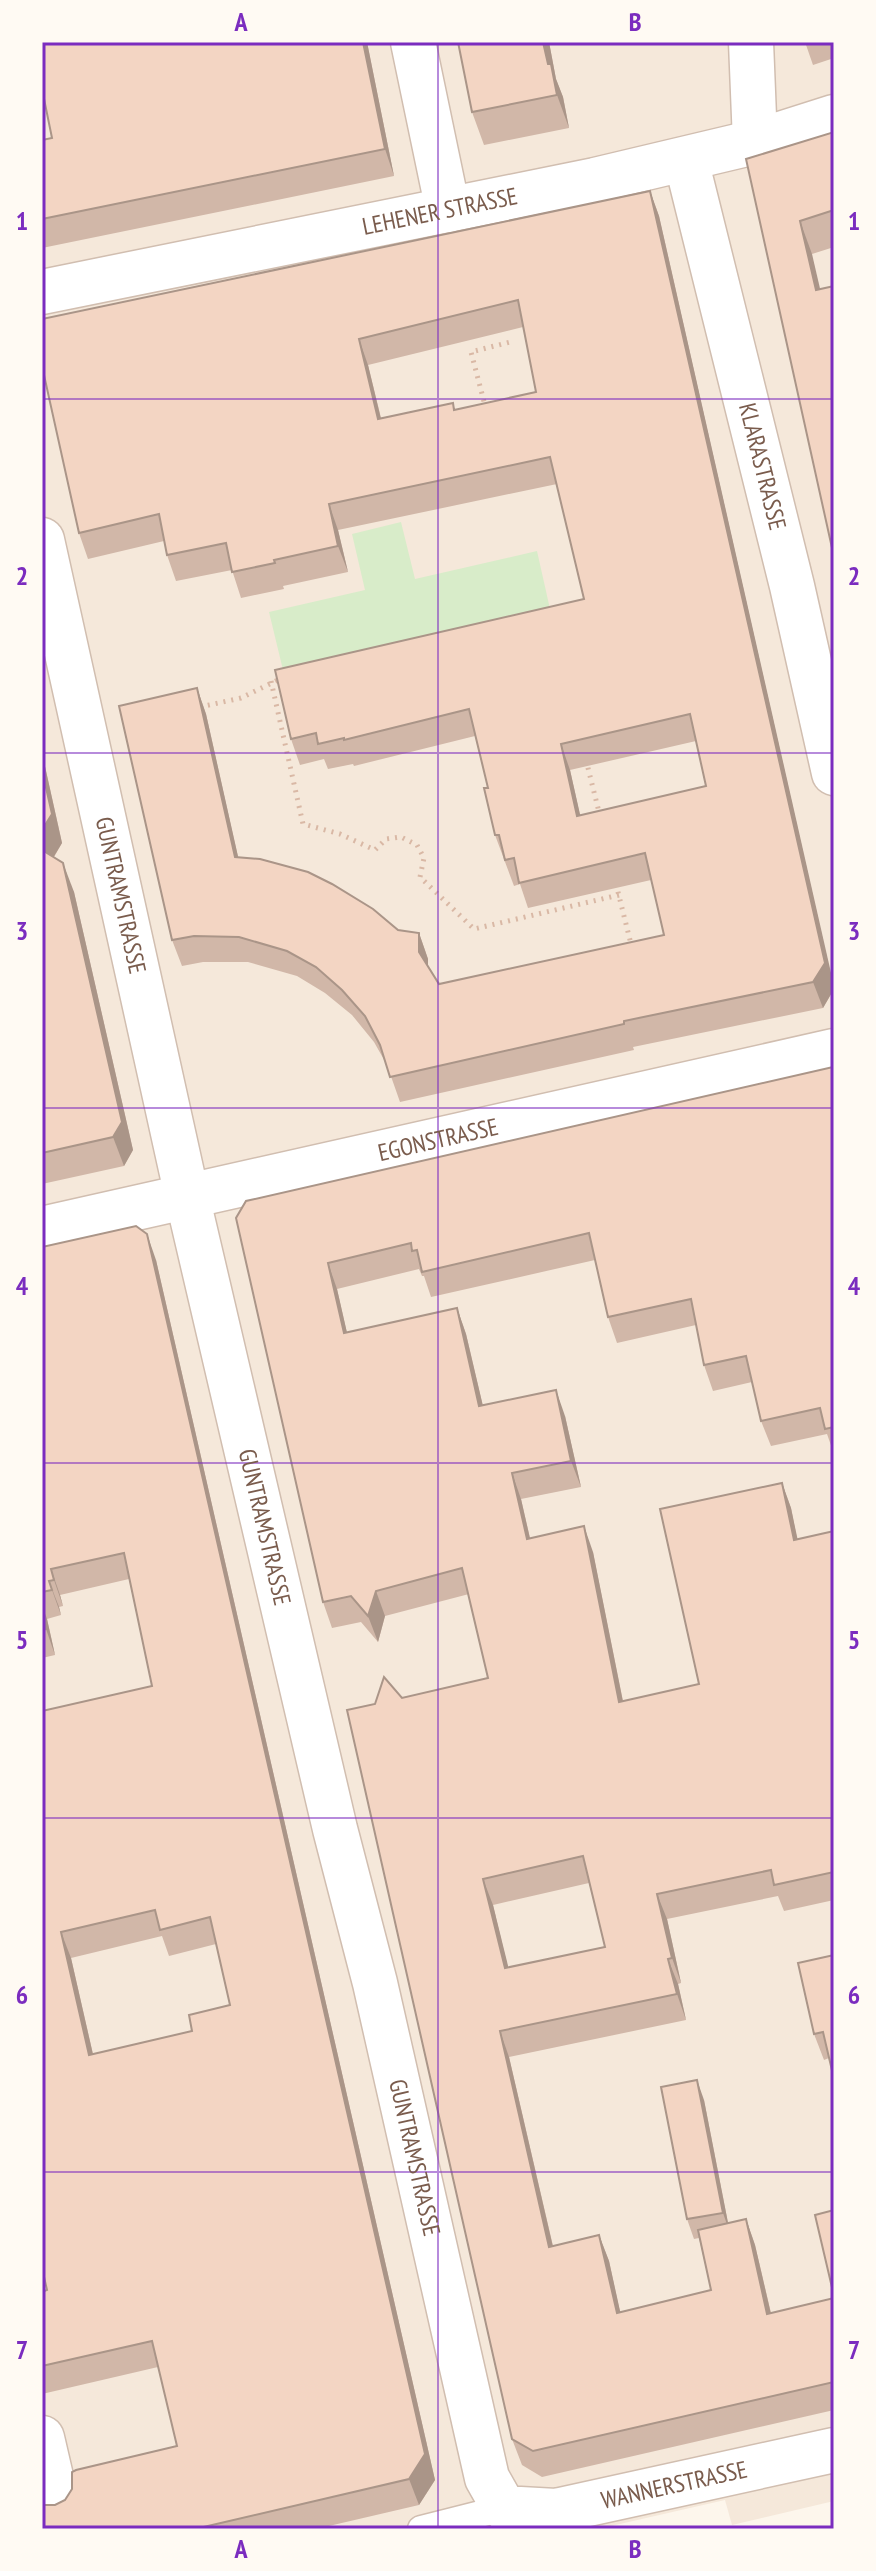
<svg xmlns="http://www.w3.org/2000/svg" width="876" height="2571" font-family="'PT Sans Narrow',sans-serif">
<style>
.residential{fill:#f5e8da}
.green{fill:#d8ecc9}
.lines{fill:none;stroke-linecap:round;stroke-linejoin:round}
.lane-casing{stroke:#d1beb0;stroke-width:29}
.street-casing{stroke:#d1beb0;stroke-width:47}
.path{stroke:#d9b8a5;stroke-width:5;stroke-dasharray:2 6;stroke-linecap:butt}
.lane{stroke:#fff;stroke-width:26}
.street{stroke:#fff;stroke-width:44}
.wall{fill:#d1b7a8;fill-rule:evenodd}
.shaded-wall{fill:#aa9588}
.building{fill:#f3d5c3;stroke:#aa9588;stroke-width:2;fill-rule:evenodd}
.grid{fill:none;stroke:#7b2cbf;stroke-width:2;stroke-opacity:0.55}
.labels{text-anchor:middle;stroke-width:7;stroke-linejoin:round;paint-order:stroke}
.street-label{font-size:24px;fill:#7a5c4d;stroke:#fffaf3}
.neatline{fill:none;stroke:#7b2cbf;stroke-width:3}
.grid-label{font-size:26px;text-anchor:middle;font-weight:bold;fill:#7b2cbf}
</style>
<rect width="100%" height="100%" fill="#fdf6ec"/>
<path class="residential" d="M42,42H834V2501L732,2525L725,2500L598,2529H42Z"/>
<path class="green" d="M401,522L415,579L537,551L550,609L283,670L269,612L365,590L352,534Z"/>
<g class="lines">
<defs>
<path id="lane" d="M421,2529L504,2508"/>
<g id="street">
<path d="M413,42L448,210"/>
<path d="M751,42L755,142"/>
<path id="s1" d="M686,160L792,586L834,773"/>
<path id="s2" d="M42,292L595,180L755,142L834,117"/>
<path id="s3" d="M42,540L187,1196L335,1829L375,1983L487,2478L504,2508L556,2511L834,2450"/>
<path id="s4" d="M42,1229L834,1051"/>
<path d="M42,2438L58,2507"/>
</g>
</defs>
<use href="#lane" class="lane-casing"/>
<use href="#street" class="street-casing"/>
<g class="path">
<path d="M486,409L471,352L514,341"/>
<path d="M271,681L303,824L340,834L375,850L386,839L401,837L417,845L424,858L420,877L474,929L619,895"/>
<path d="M200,707L241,698L280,679"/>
<path d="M586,760L600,816"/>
<path d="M616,884L632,948"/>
</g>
<use href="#lane" class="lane"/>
<use href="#street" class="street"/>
</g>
<g class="wall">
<path d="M42,42H367L394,176L42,248V140L52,138Z"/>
<path d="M458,42H549L556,79L563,97L569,128L484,145L472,112Z"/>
<path d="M805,42H834V58L813,65Z"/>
<path d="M834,132V247L812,254L834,557L746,159Z"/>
<path d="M650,191L659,216L834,989L823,1008L633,1047L634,1050L400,1102L387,1065L374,1042L352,1015L325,993L297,976L248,962H203L182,966L172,940L197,688L206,714L238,857L398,930L419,933L428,959V967L439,984L664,935L651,880L528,908L520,884L514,886L495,835L488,788L475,736L354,766L353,764L328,769L324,759L300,765L291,739L584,599L557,484L338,530L348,572L283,586L284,589L241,598L232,570L176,581L167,555L164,541L88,559L79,533L42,366ZM523,327L536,392L455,410L453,403L381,418L368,365ZM696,741L706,786L580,815L570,770Z"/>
<path d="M42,753L62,843L54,857L74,892L133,1150L124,1166L42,1184Z"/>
<path d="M834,1067V1454L827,1434L771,1446L761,1421L752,1382L713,1391L704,1365L696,1325L617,1343L608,1317L595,1260L431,1297L424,1276H422L419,1269L337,1289L347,1333L457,1308L466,1334L483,1406L565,1416L581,1487L521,1499L530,1538L593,1552L623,1701L699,1684L782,1483L791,1508L797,1539L834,1531V1900L784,1911L778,1896L667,1919L681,1983L678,1984L686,2020L509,2057L553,2246L599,2235L609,2261L620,2312L711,2290L699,2238L694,2239L687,2219L704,2100L728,2223L746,2219L755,2245L771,2313L834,2298V2410L542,2477L522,2465L512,2439L402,1698L488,1678L469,1594L385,1616L378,1642L361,1622L332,1628L323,1602L236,1218ZM589,1883L605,1947L508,1968L493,1905Z"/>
<path d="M42,1247L156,1260L435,2480L419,2505L316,2529H42L55,2505L177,2446L158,2367L42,2394V2292L47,2290L42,1711L152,1686L129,1579L60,1595L63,1606L59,1607L61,1615L47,1619L55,1655L42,1658ZM162,1936L169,1956L216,1944L230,2005L192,2031L93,2054L71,1958Z"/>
<path d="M834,1955L829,2058L824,2060L814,2034Z"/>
</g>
<g class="shaded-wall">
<path d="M363,42H367L368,47L394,176L385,149Z"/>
<path d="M543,42H549L556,79L563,97L569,128L557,95L548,64Z"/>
<path d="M650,191L659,216L834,986V989L823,1008L813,982Z"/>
<path d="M800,221L812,254L828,323L816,290Z"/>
<path d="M359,339L368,365L387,444L378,419Z"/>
<path d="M329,504L338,530L348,572L338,546Z"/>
<path d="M197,688L206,714L244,883L235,857Z"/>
<path d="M561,744L570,770L586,841L577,816Z"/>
<path d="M42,753L62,843L44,873L42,869Z"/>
<path d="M63,863L74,892L133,1150L124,1166L113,1137Z"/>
<path d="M419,933L428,959V978L419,952Z"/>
<path d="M147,1234L156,1260L435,2480L419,2505L409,2479Z"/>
<path d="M328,1263L337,1289L353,1359L344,1333Z"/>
<path d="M457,1308L466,1334L489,1432L479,1406Z"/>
<path d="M556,1390L565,1416L581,1487L571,1461Z"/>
<path d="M512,1473L521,1499L536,1565L527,1539Z"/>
<path d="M782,1483L791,1508L803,1565L794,1540Z"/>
<path d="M584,1526L593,1552L628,1727L619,1702Z"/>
<path d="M51,1569L60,1595L63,1606L54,1580Z"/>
<path d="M49,1581L59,1607L61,1615L52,1590Z"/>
<path d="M376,1591L385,1616L378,1642L368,1616Z"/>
<path d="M42,1605L47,1619L55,1655L46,1629L42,1612Z"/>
<path d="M483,1879L493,1905L515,1994L505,1968Z"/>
<path d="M657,1894L667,1919L681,1983L672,1958Z"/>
<path d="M61,1932L71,1958L99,2081L89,2055Z"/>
<path d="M668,1959L678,1984L686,2020L677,1994Z"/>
<path d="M500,2031L509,2057L559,2273L549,2247Z"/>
<path d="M697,2080L704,2100L730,2233L723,2213Z"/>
<path d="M746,2219L755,2245L777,2340L767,2314Z"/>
<path d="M599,2235L609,2261L626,2338L617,2313Z"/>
</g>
<g class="building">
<path d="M42,42H363L385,149L42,219V140L52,138L42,89Z"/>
<path d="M458,42H543L548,64H551L557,95L472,112Z"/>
<path d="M834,132V210L800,221L816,290L834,286V557L746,159Z"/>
<path d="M650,191L825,963L813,982L624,1021V1024L390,1077L380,1045L365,1016L342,990L316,967L287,951L239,937L194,936L172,940L119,706L197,688L235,857L260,859L308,872L332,884L373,909L398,930L419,933V952L439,984L664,935L645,853L519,883L514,858L505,860L499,835H495L484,788H488L469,709L344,740V738L318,744L316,733L291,739L275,670L584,599L550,457L329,504L338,546L274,560L275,563L232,572L226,543L167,555L159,514L79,533L42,366V319ZM518,300L536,392L454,410L453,403L378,419L359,339ZM690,714L706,786L577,816L561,744Z"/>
<path d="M42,770L52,814L42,830Z"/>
<path d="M42,850L63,863L122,1122L113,1137L42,1153Z"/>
<path d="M833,1067L834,1427L825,1429L820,1408L761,1421L746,1356L704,1365L691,1299L608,1317L589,1233L422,1272L417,1250L412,1251L411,1243L328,1263L344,1333L457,1308L479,1406L556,1390L571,1461L512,1473L527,1539L584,1526L619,1702L699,1684L660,1509L782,1483L794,1540L834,1531V1872L774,1885L771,1870L657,1894L672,1958L668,1959L677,1994L500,2031L549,2247L599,2235L617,2313L711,2290L698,2230L746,2219L767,2314L834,2298V2382L533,2451L512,2439L347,1710L375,1704L384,1677L402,1698L488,1678L462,1568L376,1591L368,1616L351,1596L323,1602L236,1218L246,1201ZM583,1856L605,1947L505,1968L483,1879Z"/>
<path d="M136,1226L147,1234L425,2454L409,2479L195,2529H42V2505H55L65,2500L72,2489V2472L76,2470L177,2446L152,2341L42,2366V2292L47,2290L42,2268V1711L152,1686L124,1553L51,1569L54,1580L49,1581L52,1590L42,1592V1247ZM155,1910L160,1930L210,1917L230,2005L189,2015L192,2031L89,2055L61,1932Z"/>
<path d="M42,1612L46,1629L42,1630Z"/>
<path d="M834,1955V2079L823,2032L814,2034L798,1963Z"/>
<path d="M697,2080L723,2213L687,2219L661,2087Z"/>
<path d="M834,2210V2296L815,2215Z"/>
</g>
<path class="grid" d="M438,42V2529M42,399H834M42,753H834M42,1108H834M42,1463H834M42,1818H834M42,2172H834"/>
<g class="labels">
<g class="street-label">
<text dy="8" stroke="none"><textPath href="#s2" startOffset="406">LEHENER STRASSE</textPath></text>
<text dy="8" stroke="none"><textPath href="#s1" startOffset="316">KLARASTRASSE</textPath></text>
<text dy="8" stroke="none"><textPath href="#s3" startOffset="364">GUNTRAMSTRASSE</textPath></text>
<text dy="8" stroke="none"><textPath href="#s4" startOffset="406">EGONSTRASSE</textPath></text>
<text dy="8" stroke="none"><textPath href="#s3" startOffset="1012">GUNTRAMSTRASSE</textPath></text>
<text dy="8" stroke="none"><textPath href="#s3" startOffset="1660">GUNTRAMSTRASSE</textPath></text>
<text dy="8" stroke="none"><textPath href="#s3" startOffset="2196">WANNERSTRASSE</textPath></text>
</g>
</g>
<rect width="876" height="2571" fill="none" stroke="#fffaf3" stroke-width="88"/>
<rect x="44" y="44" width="788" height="2483" class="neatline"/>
<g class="grid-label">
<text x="241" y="31">A</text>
<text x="635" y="31">B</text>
<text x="22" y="230">1</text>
<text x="854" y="230">1</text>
<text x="22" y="585">2</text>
<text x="854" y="585">2</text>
<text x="22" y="940">3</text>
<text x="854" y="940">3</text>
<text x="22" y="1295">4</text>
<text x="854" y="1295">4</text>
<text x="22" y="1649">5</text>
<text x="854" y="1649">5</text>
<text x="22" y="2004">6</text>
<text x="854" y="2004">6</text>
<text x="22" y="2359">7</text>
<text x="854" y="2359">7</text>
<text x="241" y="2558">A</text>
<text x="635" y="2558">B</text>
</g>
</svg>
